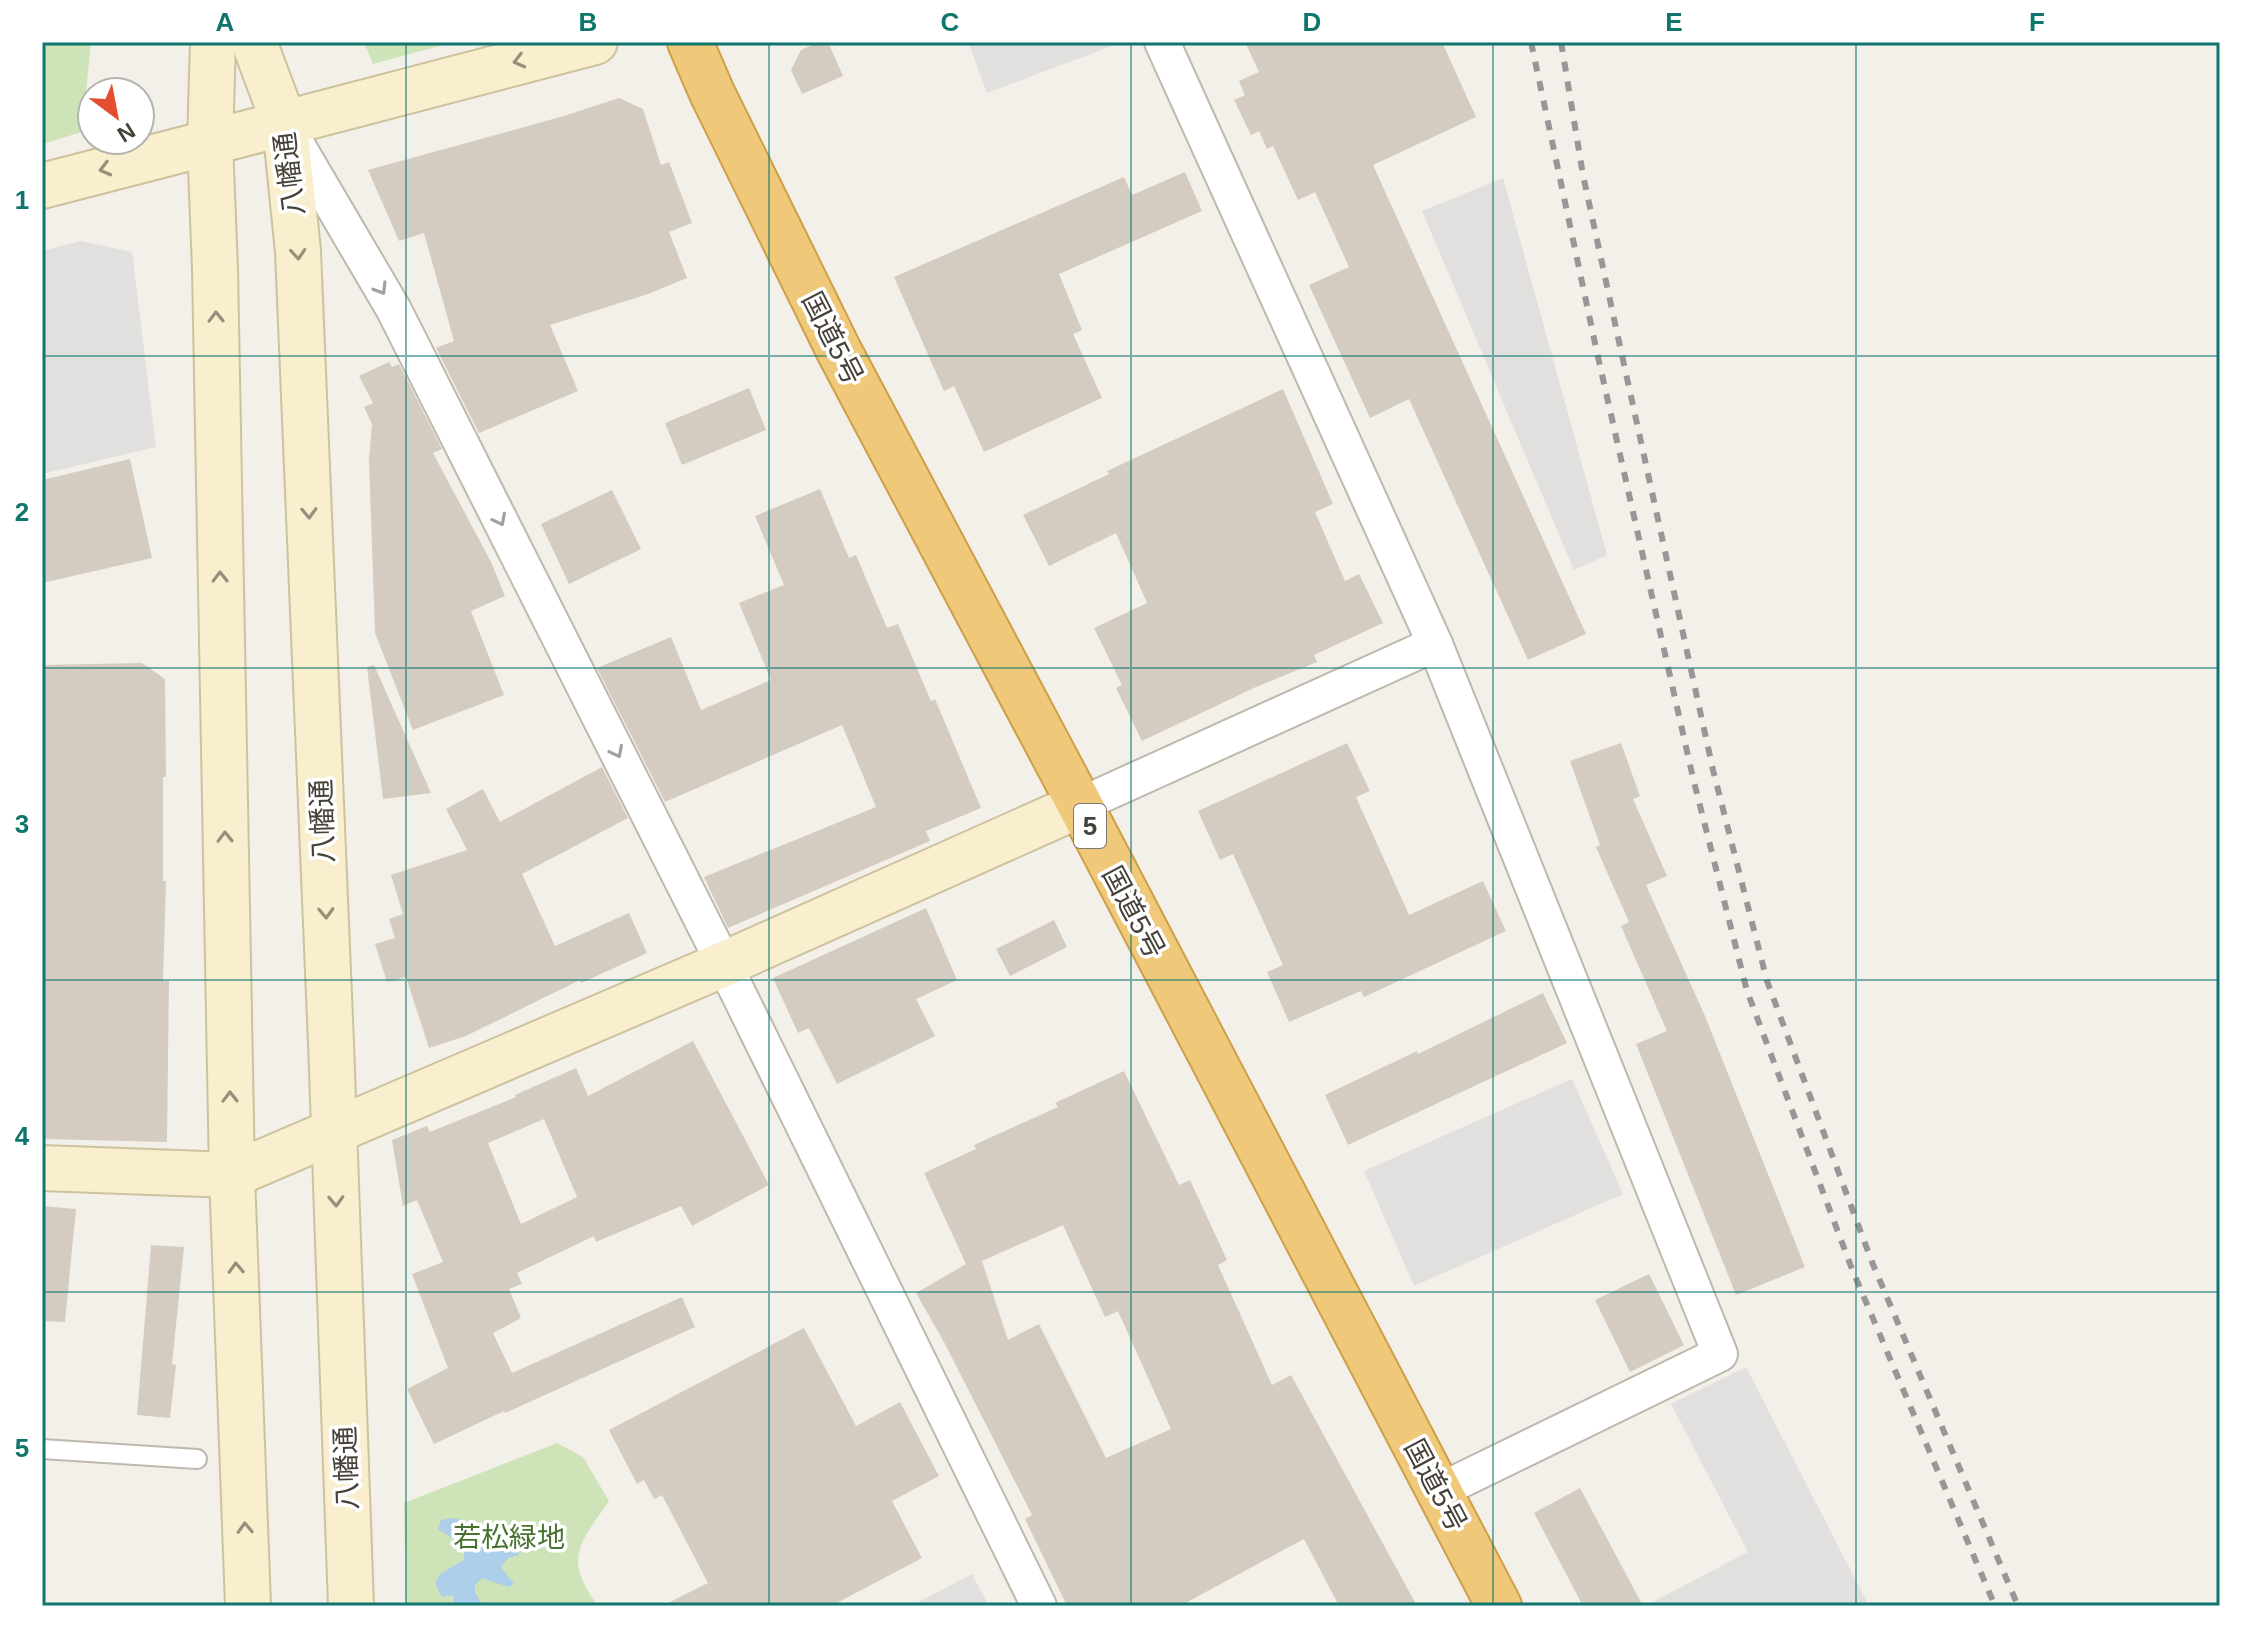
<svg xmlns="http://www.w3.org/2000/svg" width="2262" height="1648" font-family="Helvetica,'Noto Sans JP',sans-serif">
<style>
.green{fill:#cee3b7}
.parking{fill:#e2e0de}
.water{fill:#adcfe9}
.building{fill:#d4ccc0;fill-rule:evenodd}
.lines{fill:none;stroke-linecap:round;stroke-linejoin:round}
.lane-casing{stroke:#beb8ad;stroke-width:22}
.street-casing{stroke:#beb8ad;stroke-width:38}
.secondary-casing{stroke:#cec29e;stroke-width:48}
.highway-casing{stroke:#cd9f49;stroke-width:48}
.lane{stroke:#fff;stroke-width:18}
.street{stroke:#fff;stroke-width:34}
.secondary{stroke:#f9efce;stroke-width:44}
.highway{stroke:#efc979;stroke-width:44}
.rail{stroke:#979797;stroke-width:6;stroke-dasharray:10 10;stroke-linecap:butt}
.oneway{stroke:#978f7c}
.oneway2{stroke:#a2a09c}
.grid{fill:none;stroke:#0f766e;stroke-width:2;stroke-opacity:0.55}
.labels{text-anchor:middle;stroke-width:7;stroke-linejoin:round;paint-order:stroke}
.shield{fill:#fff;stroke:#7e7a74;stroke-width:2}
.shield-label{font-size:26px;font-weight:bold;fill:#464139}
.street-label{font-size:28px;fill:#464139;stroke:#fff}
.park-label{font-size:28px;fill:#497231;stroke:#fff}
.neatline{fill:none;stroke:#0f766e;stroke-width:3}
.grid-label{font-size:26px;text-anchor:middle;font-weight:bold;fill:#0f766e}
</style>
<rect width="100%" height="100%" fill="#f3f0ea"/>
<g class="green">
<path d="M42,42H91L82,132L42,144Z"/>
<path d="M364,42H454L373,64Z"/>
<path d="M557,1443L583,1457L609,1501C579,1545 563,1558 598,1606H406L404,1503Z"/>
</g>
<g class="parking">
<path d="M968,42H1120V43L987,93Z"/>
<path d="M1503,178L1607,555L1574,570L1422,211Z"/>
<path d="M81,241L132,252L156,447L42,474V251Z"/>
<path d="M1572,1079L1623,1194L1414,1286L1364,1171Z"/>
<path d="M1746,1367L1869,1606H1645L1748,1552L1671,1404Z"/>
<path d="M972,1574L989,1606H911Z"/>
</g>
<path class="water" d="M453,1518L469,1522L490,1541L506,1539L517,1545L519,1555L508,1558L501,1567L514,1584L508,1587L482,1578L475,1585V1592L482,1604L480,1606H455L453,1595L442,1597L435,1583L440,1574L464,1560V1551L455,1540L438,1529L441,1520Z"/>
<g class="building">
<path d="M819,42H828L843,76L802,94L791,70L801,50Z"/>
<path d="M1245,42H1442L1476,117L1373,165L1586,634L1528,660L1409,399L1370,418L1309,285L1349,267L1315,192L1298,200L1273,146L1267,149L1259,131L1251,135L1234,100L1245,95L1239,81L1259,72Z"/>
<path d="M619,98L643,109L661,165L669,162L692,223L669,232L687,278L648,294L550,325L578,391L479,433L436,348L454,341L424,233L399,241L368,170L564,116Z"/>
<path d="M1185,172L1202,211L1059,274L1082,330L1073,334L1102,398L984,452L954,386L944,391L894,277L1124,177L1132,195Z"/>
<path d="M389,362L392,367L399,364L442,449L433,453L491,562L505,596L471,611L504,695L413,730L375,633L369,460L372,424L364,407L373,403L359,376Z"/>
<path d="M749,388L766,430L682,465L665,423Z"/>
<path d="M1283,389L1333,504L1315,512L1345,581L1359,574L1383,623L1314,655L1317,662L1256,687L1142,741L1116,688L1122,685L1094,628L1147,603L1116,533L1049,566L1023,515L1109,474L1107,471Z"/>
<path d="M130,459L152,558L42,583V480Z"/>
<path d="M820,489L849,558L856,555L887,628L898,624L931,701L935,699L981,808L926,831L930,841L728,928L704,877L876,807L842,725L665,802L597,668L671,637L701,710L771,680L739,603L784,585L755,516Z"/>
<path d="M612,490L641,549L569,584L541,524Z"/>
<path d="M142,663L165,679L166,777H163V881H166L163,981H169L167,1142L42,1139V665Z"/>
<path d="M374,665L431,793L383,799L367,667Z"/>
<path d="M1347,743L1370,791L1356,797L1409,915L1483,881L1506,931L1364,997L1361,991L1289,1022L1267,972L1283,965L1233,854L1220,860L1198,811Z"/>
<path d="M1621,743L1640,796L1633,799L1667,876L1646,885L1705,1016L1805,1267L1736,1295L1636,1044L1667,1031L1621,926L1629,922L1596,847L1600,845L1570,761Z"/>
<path d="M602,767L628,818L522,874L555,946L629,913L647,953L581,983L580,980L466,1036L429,1048L406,977L387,982L375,944L395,938L389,919L403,914L391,875L467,850L446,809L483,789L500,822Z"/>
<path d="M926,908L957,980L916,999L935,1036L837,1084L809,1028L798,1033L773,978Z"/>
<path d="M1054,920L1067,947L1010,976L996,949Z"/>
<path d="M1543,993L1567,1043L1348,1145L1325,1095L1417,1051L1418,1054Z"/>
<path d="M693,1041L769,1185L692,1226L681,1206L596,1242L594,1236L517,1273L522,1284L509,1289L521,1318L493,1333L512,1373L682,1297L695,1327L505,1413L504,1411L434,1444L407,1389L448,1368L412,1274L443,1262L417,1200L403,1206L392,1140L427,1126L430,1132L516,1097L515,1095L576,1068L588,1096ZM544,1119L577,1197L521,1224L488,1143Z"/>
<path d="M1124,1071L1179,1185L1190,1180L1227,1260L1218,1265L1272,1385L1291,1375L1417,1606H1339L1304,1539L1180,1606H1067L1025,1519L1032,1515L944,1342L916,1293L966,1264L924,1173L976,1149L974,1145L1058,1107L1055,1103ZM1063,1225L1105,1317L1118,1311L1171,1429L1106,1458L1039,1324L1008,1340L982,1261Z"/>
<path d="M42,1206L76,1209L65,1322L42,1321Z"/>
<path d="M151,1245L184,1247L172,1364L176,1365L170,1418L137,1415Z"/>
<path d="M1649,1274L1684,1345L1630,1372L1595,1300Z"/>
<path d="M804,1328L856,1426L900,1402L939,1476L892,1501L922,1558L831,1606H662L708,1583L662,1495L654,1499L644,1480L637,1484L609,1430Z"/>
<path d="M1580,1488L1643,1606H1583L1534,1513Z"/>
</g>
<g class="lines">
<defs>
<path id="lane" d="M42,1449L197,1459"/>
<g id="street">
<path d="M1162,42L1435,644L1720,1354L1439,1491"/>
<path d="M289,131L394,310L724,964L1039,1606"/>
<path d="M1080,805L1435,644"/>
</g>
<g id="secondary">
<path d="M213,42L210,142L215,269L232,1175L248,1606"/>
<path d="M254,42L285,125L298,251L331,1043L351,1606"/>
<path d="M42,186C227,139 410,90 595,42"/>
<path d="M42,1168L232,1175L724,964L1080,805"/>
</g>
<path id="highway" d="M690,42L712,93L839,351L1080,805L1499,1606"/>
</defs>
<use href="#lane" class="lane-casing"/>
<use href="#street" class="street-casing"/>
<use href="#secondary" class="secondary-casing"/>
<use href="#highway" class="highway-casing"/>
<use href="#lane" class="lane"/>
<use href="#street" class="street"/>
<use href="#secondary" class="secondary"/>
<use href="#highway" class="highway"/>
<g class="rail">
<path d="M1531,42L1596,348L1693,778L1747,991L1852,1269L1995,1606"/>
<path d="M1561,42L1583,175L1616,328L1713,770L1767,981L1872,1262L2018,1606"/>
</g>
</g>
<defs><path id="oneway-chevron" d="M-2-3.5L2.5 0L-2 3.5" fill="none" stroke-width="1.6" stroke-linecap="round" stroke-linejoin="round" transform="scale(2)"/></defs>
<g class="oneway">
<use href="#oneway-chevron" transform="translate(519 61) rotate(166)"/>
<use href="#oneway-chevron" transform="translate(105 169) rotate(166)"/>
<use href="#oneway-chevron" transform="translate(298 254) rotate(86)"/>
<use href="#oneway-chevron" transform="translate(216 317) rotate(-91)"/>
<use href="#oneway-chevron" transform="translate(309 513) rotate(88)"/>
<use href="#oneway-chevron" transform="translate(220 577) rotate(-91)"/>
<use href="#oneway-chevron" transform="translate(225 837) rotate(-91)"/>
<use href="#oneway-chevron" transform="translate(326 913) rotate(88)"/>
<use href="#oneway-chevron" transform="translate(230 1097) rotate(-91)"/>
<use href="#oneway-chevron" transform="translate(336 1201) rotate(88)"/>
<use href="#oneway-chevron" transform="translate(236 1268) rotate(-92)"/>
<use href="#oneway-chevron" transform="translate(245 1528) rotate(-92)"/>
</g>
<g class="oneway2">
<use href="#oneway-chevron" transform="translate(381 289) rotate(59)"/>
<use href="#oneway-chevron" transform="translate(500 520) rotate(63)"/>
<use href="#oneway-chevron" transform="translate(617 752) rotate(63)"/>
</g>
<path class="grid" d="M406,42V1606M769,42V1606M1131,42V1606M1493,42V1606M1856,42V1606M42,356H2220M42,668H2220M42,980H2220M42,1292H2220"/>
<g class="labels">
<rect class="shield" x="1074" y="804" width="32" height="44" rx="6"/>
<g class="shield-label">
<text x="1090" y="835">5</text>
</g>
<g class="street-label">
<text transform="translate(289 174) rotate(-97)" y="10">八幡通</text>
<text transform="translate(833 338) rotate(63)" y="10">国道5号</text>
<text transform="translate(322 821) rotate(-92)" y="10">八幡通</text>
<text transform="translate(1134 912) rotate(62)" y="10">国道5号</text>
<text transform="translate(346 1468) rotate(-92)" y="10">八幡通</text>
<text transform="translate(1436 1485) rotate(62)" y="10">国道5号</text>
</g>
<g class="park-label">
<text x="509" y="1547">若松緑地</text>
</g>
</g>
<rect width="2262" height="1648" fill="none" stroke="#ffffff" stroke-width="88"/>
<g transform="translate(116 116) rotate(148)"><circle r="38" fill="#ffffff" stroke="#b5b3b0" stroke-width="2"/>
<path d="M0-6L14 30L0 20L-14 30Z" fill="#e44e30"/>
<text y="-12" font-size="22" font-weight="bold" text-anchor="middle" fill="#464139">N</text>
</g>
<rect x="44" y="44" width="2174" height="1560" class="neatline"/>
<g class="grid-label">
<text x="225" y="31">A</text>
<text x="588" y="31">B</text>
<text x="950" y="31">C</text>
<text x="1312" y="31">D</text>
<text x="1674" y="31">E</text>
<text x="2037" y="31">F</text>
<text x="22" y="209">1</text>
<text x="22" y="521">2</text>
<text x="22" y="833">3</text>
<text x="22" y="1145">4</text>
<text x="22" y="1457">5</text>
</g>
</svg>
